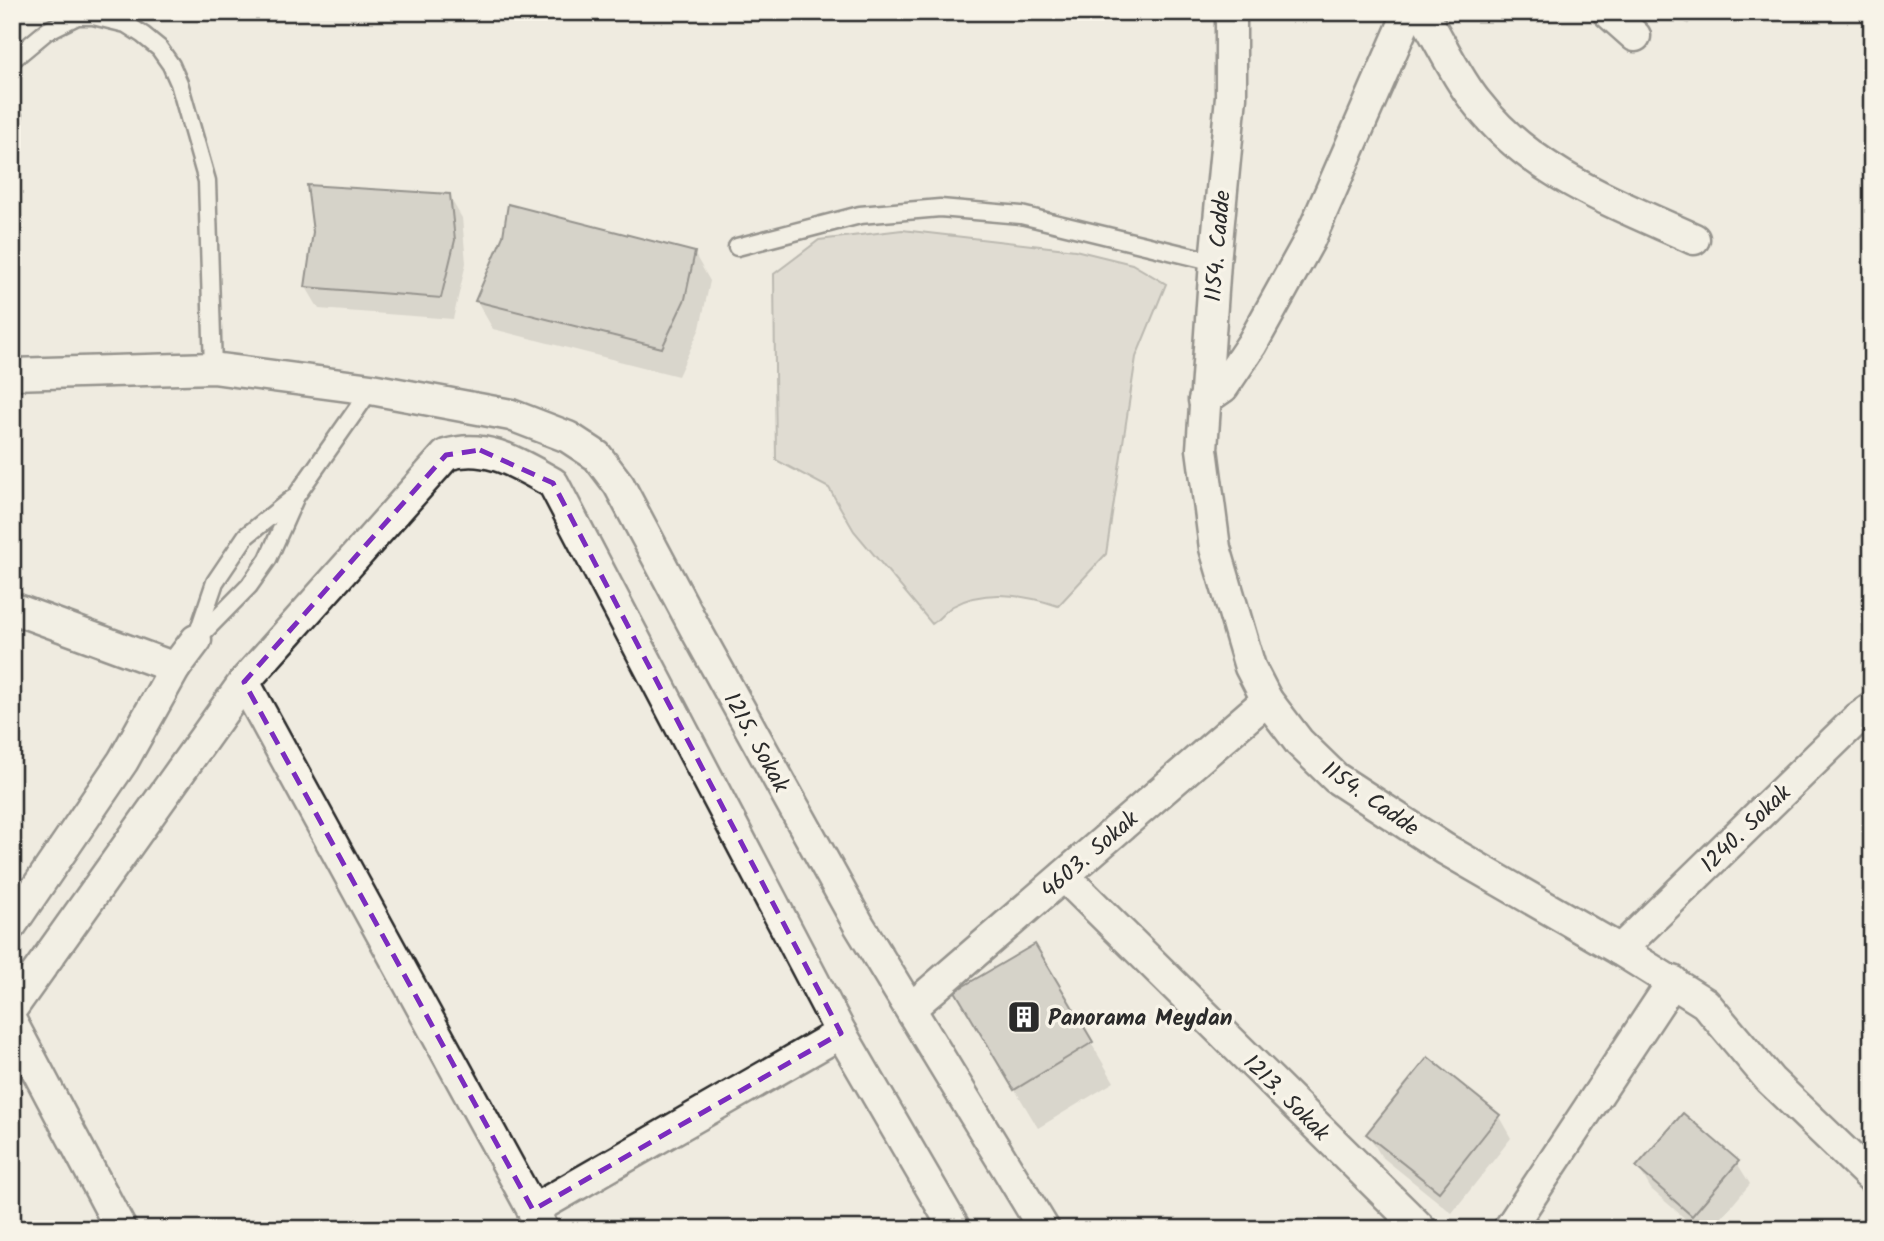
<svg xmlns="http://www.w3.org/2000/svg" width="1884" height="1241" font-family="Kalam,sans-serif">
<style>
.green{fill:#cfcbc2;stroke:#7d7b76;stroke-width:2}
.shadow{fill:#0003}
.building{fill:#b8b5ae;stroke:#2b2b2b;stroke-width:2}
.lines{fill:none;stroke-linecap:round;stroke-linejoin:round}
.service-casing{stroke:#2b2b2b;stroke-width:21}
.minor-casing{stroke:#2b2b2b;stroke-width:35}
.service{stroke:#f7f3e8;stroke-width:16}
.minor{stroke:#f7f3e8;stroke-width:30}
.marked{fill:none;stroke:#7b2cbf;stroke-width:5;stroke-dasharray:14 9;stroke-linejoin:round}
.labels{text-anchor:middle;stroke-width:7;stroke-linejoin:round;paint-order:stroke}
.street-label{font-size:23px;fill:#2b2b2b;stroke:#f7f3e8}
.poi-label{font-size:23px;font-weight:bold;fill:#2b2b2b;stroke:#f7f3e8;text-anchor:start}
</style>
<rect width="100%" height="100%" fill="#efebe0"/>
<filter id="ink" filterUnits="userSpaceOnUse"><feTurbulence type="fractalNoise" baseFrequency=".0143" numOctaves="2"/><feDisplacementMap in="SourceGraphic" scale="14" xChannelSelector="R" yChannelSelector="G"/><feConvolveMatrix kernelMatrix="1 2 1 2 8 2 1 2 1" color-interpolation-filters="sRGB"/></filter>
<g filter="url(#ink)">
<path class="green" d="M902,230L1075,250L1132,264L1166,284L1136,357L1106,554L1058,606C1025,595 985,588 953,606C946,610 939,619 932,624L854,531L829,488L776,460L774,274L819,240Z"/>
<g class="shadow">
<path d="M12,12H23L19,22L12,20Z"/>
<path d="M1673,12H1698L1688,25Z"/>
<path d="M449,196L462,218L466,263L453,319L319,309L306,287Z"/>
<path d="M505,236L694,253L710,281L700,328L678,376L493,329L477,301Z"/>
<path d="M1034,946L1114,1082L1038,1128L980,1031Z"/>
<path d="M1428,1059L1499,1117L1511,1138L1452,1213L1381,1156L1368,1134Z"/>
<path d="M1737,1163L1750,1184L1712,1229H1697L1651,1189L1638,1167Z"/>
</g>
<g class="building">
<path d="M307,185L450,194L455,240L441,298L305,287L313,232Z"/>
<path d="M508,204L695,252L685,299L662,348L475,301L503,236Z"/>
<path d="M1035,944L1093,1042L1014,1090L955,991Z"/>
<path d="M1428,1057L1500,1115L1439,1192L1366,1134Z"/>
<path d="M1683,1113L1739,1161L1692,1216L1636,1167Z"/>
</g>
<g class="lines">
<defs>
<g id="service">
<path d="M12,60L47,31L77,16H93L126,24L143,35L159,48L171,65L179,83L207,181L213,368"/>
<path d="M12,117H13"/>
<path d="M737,247L860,215L940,208L1021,215L1215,262"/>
<path d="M196,638L215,582L246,536L292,499"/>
<path d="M196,640L249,586L268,559L296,496L371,389"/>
</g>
<g id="minor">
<path d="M1231,12V97L1215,262L1202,449L1215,548L1250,667L1267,700L1299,742L1336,778L1445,849L1620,950L1705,1003L1770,1080L1872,1178"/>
<path d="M1422,12C1440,41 1457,79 1478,104C1531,173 1617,204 1694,239"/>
<path d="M1608,12L1635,36"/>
<path d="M12,374L213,368L371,389L511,415L568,437L597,456L619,485L696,630L859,925L1044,1229"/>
<path d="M1204,400L1223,387L1252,344L1309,241L1409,12"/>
<path d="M12,608L175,668L196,640"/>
<path d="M244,682L543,1229"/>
<path d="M1064,876L1421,1229"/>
<path d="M12,924L123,761L175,668"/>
<path d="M1620,950L1858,718L1872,708"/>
<path d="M12,1008L244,682L446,455C486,442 519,464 553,483L841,1033L955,1229"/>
<path d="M911,1008L1267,700"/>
<path d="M12,1023L121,1229"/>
<path d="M533,1210L841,1033"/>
<path d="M1509,1229L1673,981"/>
</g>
</defs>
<use href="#service" class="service-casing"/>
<use href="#minor" class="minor-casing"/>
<use href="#service" class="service"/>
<use href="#minor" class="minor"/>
</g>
</g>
<path d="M0 0H1884V1241H0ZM480,450L553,483L841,1033L533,1210L244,682L446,455Z" fill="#efebe0" fill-opacity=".55" fill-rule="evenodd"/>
<path class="marked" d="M480,450L553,483L841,1033L533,1210L244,682L446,455Z"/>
<defs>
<symbol id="building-square" viewBox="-11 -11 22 22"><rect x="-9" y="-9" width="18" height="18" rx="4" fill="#2b2b2b" stroke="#f7f3e8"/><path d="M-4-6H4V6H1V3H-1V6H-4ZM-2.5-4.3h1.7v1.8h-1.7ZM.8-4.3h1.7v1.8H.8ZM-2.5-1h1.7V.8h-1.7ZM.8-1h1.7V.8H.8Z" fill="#fff"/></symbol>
</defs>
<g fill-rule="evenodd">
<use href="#building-square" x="1005" y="998" width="38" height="38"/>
</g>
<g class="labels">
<g class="street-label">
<text transform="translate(1217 246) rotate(-85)" y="8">1154. Cadde</text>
<text transform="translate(757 742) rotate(61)" y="8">1215. Sokak</text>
<text transform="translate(1371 798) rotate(35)" y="8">1154. Cadde</text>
<text transform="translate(1745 828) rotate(-44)" y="8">1240. Sokak</text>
<text transform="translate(1089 854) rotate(-41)" y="8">4603. Sokak</text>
<text transform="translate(1287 1097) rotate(45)" y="8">1213. Sokak</text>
</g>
<g class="poi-label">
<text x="1048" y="1025">Panorama Meydan</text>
</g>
</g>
<rect width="1884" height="1241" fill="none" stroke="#f7f3e8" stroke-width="42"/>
<rect x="21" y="21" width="1842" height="1199" fill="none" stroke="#2b2b2b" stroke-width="2.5" filter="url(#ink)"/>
</svg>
